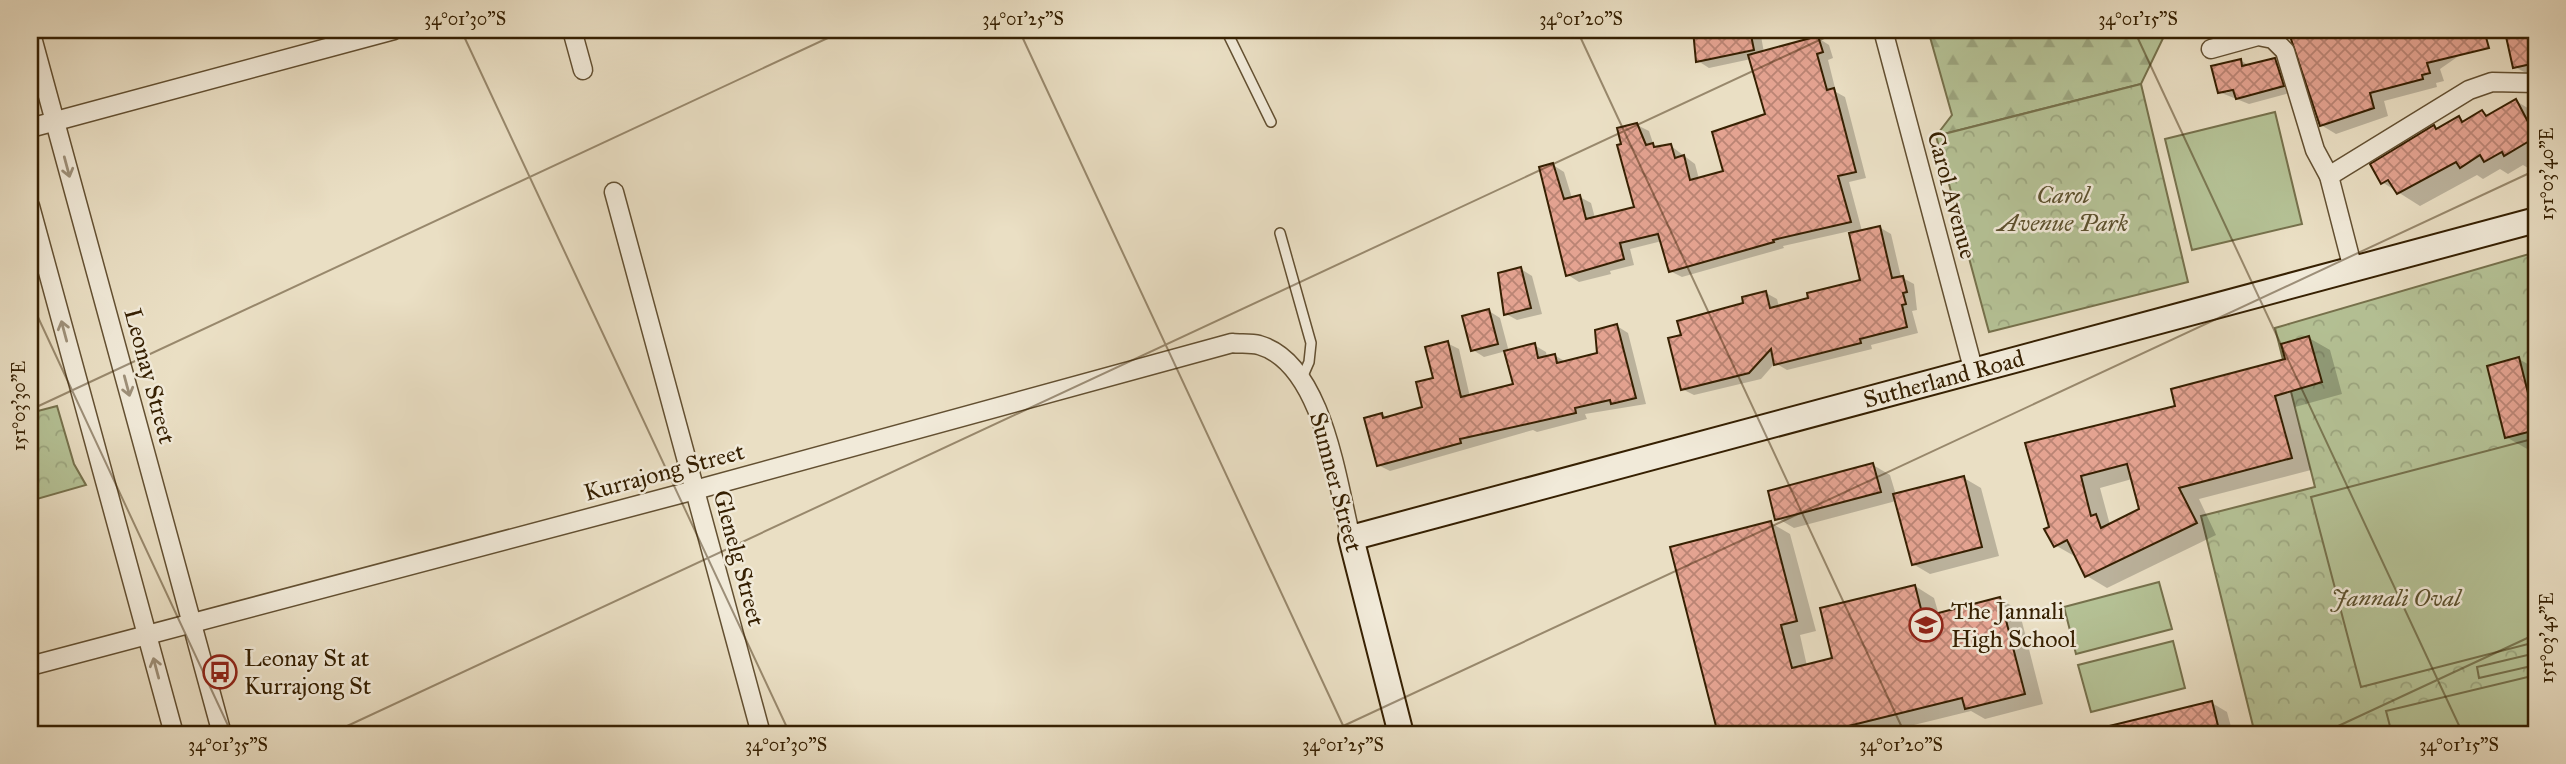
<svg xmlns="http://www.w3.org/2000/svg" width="2566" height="764" font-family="'IM FELL Great Primer',serif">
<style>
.forest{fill:url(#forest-firs);stroke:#76714c;stroke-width:2}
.park{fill:url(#park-crowns);stroke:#76714c;stroke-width:2}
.garden{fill:#b5c296;stroke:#76714c;stroke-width:2}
.shadow{fill:#0003;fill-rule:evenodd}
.building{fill:url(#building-cross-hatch);stroke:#362002;stroke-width:2;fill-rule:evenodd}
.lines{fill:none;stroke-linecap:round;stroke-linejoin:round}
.lane-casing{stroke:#635032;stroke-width:12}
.street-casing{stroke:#635032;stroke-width:21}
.secondary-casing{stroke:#362002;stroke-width:28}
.lane{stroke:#f1ead9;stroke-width:9}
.street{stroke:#f1ead9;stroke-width:18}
.secondary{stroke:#f1ead9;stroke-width:24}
.oneway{stroke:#9d8f78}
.ticks{fill:none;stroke:#362002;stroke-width:2;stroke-opacity:0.45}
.labels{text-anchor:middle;stroke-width:5;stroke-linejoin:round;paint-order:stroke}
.street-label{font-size:24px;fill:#362002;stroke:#f1ead9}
.park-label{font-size:24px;font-style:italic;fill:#5c512e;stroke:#f1ead9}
.poi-label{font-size:24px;fill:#362002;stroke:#f1ead9;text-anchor:start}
.neatline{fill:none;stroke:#362002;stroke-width:2.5}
.ticks-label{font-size:18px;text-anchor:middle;fill:#362002}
</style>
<defs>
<pattern id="forest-firs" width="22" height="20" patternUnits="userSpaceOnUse" patternTransform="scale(1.75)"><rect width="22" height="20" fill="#b5c296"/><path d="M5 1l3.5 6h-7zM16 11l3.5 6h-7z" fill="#9ca680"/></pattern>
<pattern id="park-crowns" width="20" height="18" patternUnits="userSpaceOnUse" patternTransform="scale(1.75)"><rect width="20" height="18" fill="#b5c296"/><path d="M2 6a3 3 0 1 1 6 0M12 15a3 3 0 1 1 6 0" fill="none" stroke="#9ca680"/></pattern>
<pattern id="building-cross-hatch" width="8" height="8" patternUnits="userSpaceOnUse" patternTransform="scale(1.75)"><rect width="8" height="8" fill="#e4a391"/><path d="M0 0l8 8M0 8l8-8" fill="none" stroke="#ba8474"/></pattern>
</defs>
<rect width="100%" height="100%" fill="#eadfc4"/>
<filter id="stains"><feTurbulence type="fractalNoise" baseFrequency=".00286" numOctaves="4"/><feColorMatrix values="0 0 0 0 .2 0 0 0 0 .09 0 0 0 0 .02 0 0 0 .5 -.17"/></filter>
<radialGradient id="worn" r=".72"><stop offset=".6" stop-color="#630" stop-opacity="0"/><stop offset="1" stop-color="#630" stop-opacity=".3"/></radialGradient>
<path class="forest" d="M1928,30H2167L2141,84L1936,136L1952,115Z"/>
<g class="park">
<path d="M2141,84L2188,282L1989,332L1936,136Z"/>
<path d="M2536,252V734H2255L2201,516L2315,487L2275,328Z"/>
<path d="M57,406L74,464L86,485L30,501V413Z"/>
</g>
<g class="garden">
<path d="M2275,112L2302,224L2192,250L2165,139Z"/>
<path d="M2536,438V642L2361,687L2311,497Z"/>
<path d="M2159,582L2172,629L2076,654L2064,607Z"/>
<path d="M2173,641L2185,688L2091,712L2078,665Z"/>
<path d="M2536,653V665L2479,678L2477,667Z"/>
<path d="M2536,675V734H2392L2386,711Z"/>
</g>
<g class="shadow">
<path d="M1693,30H1760L1764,53L1818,38L1829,45L1833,58L1828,60L1836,92L1845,97L1866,178L1849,182L1862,231L1879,227L1891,234L1901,277L1914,284L1917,310L1912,311L1918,333L1871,345L1872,349L1787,370L1775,363L1761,379L1694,395L1682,389L1683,337L1766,293L1777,299L1779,307L1862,281L1850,231L1783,246L1784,248L1682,277L1670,271L1662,241L1630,249L1634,265L1610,271L1611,274L1579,282L1568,275L1553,165L1564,172L1572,198L1580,197L1591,203L1595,218L1636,208L1637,125L1649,131L1654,146L1659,148L1671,146L1695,164L1699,179L1725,172L1767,115L1751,59L1709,68L1698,61Z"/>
<path d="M2308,30H2430L2431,33L2445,30H2496L2440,69L2444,81L2436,83L2437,87L2384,101L2388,116L2336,134L2321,125L2291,35Z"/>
<path d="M2524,30H2536V71L2526,73L2515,67L2507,33Z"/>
<path d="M2240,60L2250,66L2275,60L2286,67L2294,92L2249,104L2219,92ZM2226,89H2242L2226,93Z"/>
<path d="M2516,101L2536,113V133L2531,130L2530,133L2536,137V163L2528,168L2523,165L2508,174L2500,169L2483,179L2477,175L2420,206L2382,182L2434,127L2439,130L2459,118L2465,122L2482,112L2490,116Z"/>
<path d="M1521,269L1532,276L1542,314L1517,320L1506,314Z"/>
<path d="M1489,311L1500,318L1509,352L1534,345L1546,352L1547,357L1554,355L1566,362L1599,354L1617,326L1628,333L1646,404L1585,414L1587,419L1537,432L1533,430L1390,471L1378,465L1382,414L1388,418L1424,409L1447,343L1459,349L1470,397L1515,385L1506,351L1484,357L1473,350Z"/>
<path d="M2309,338L2330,350L2342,394L2295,407L2311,470L2199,499L2216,535L2107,588L2087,576L2076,557L2055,545L2027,444L2178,407L2287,360ZM2132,479L2141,510L2110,525L2100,488Z"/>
<path d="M2519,359L2536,369V448L2529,450L2506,437Z"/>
<path d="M1873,465L1890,475L1896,495L1964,478L1981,488L1999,556L1930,574L1913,564L1896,501L1794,528L1777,518Z"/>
<path d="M1771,523L1790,534L1816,631L1800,635L1807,666L1835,659L1915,586L1934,598L1939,615L2000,599L2019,610L2043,704L1985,719L1971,711L1877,734H1720L1672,548Z"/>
<path d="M2212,703L2227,712L2233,734H2132L2130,723Z"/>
</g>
<g class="building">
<path d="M1693,30H1750L1754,50L1696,62Z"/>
<path d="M2302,30H2484L2489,48L2427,63L2430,73L2422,75L2423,79L2370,93L2374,108L2320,126L2289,33Z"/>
<path d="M2516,30H2536V63L2513,68L2505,32Z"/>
<path d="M1818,36L1823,52L1817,54L1827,90L1834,88L1856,172L1838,176L1851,222L1773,240L1774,242L1669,272L1658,234L1620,243L1624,259L1566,276L1539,167L1553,163L1564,199L1580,195L1586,219L1634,207L1617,145L1621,144L1617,128L1637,123L1646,145L1653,143L1654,147L1671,144L1675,158L1684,155L1690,180L1723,171L1712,132L1765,114L1748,55Z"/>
<path d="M2275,58L2284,86L2236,99L2233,90L2218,93L2211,66L2241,59L2242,66Z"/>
<path d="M2516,99L2536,137L2504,156L2502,152L2484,162L2480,155L2460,168L2456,162L2397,194L2388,180L2381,184L2370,164L2434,125L2436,129L2459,116L2462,122L2482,110L2486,116Z"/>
<path d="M1880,226L1892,278L1903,276L1907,292L1903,293L1906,304L1902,305L1907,327L1860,339L1861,343L1774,365L1771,349L1749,373L1681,390L1668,338L1681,335L1677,321L1743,303L1742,297L1766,291L1770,308L1808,298L1807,293L1860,280L1849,233Z"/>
<path d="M1521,267L1531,308L1504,315L1498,273Z"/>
<path d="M1489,309L1498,344L1471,351L1462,316Z"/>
<path d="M1617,324L1636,398L1611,404L1610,400L1575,408L1576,413L1460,439L1461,443L1377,466L1364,418L1382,413L1383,418L1422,407L1416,382L1433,378L1425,347L1448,341L1461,397L1513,384L1504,351L1535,343L1538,358L1555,354L1557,363L1597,353L1595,330Z"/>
<path d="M2309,336L2322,382L2275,396L2292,458L2179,488L2197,523L2085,577L2067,540L2054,547L2044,529L2049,527L2025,443L2175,406L2171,389L2285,359L2281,344ZM2127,464L2139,509L2101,528L2096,514L2091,516L2081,476Z"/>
<path d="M2519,357L2528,393L2536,390V430L2505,438L2487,366Z"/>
<path d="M1873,463L1881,492L1775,520L1768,491Z"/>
<path d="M1964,476L1982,547L1912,565L1893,494Z"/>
<path d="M1771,521L1797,621L1781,625L1792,668L1832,658L1820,608L1915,585L1923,617L2000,597L2025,694L1965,709L1962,698L1816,734H1718L1670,547Z"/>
<path d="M2212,701L2220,734H2106L2105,727Z"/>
</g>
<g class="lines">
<defs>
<g id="lane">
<path d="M1226,30L1271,122"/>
<path d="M1280,233L1311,343L1309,362L1302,378"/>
</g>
<g id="street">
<path d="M30,30L222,734"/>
<path d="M572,30L583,70"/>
<path d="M1883,30L1974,372"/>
<path d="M2211,49L2258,36L2273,39L2285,51L2315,150L2329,176L2353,269"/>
<path d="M30,128L394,30"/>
<path d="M2329,176L2469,90L2492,82L2536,83"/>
<path d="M614,192L761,734"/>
<path d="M30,206L174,734"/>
<path d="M30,666L695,490L1232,343C1240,344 1251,343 1259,345C1323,363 1337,483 1351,538"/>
</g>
<g id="secondary">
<path id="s1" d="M1401,734L1351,538L2536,220"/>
</g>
</defs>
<use href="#lane" class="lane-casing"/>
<use href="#street" class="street-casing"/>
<use href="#secondary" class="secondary-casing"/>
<use href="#lane" class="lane"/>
<use href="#street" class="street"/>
<use href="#secondary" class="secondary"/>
</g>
<defs><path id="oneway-shaft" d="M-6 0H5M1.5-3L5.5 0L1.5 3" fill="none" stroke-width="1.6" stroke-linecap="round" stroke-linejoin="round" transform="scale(1.75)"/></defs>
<g class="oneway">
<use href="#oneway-shaft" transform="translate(67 167) rotate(75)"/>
<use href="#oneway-shaft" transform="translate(64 331) rotate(-105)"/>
<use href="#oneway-shaft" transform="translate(127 386) rotate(75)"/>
<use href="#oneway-shaft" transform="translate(156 668) rotate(-105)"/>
</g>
<path class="ticks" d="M461,30L790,734M1019,30L1347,734M1577,30L1905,734M2134,30L2463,734M30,300L232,734M30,410L845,30M330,734L1841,30M1326,734L2536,170M2321,734L2536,634"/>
<defs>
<symbol id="school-ring" viewBox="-11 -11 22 22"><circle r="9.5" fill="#f1ead9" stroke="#8f2418" stroke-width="1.5"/><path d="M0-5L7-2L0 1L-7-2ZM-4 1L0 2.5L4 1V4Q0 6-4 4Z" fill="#8f2418"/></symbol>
<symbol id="bus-ring" viewBox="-11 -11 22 22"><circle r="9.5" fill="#f1ead9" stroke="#8f2418" stroke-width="1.5"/><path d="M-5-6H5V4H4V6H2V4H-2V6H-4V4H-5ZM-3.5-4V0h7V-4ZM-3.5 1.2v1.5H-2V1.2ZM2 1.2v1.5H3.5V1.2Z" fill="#8f2418"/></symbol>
</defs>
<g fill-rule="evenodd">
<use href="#school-ring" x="1907" y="606" width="38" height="38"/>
<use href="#bus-ring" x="201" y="653" width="38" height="38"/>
</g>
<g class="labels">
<g class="street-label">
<text transform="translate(1952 195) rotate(75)" y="8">Carol Avenue</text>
<text transform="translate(150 376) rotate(75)" y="8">Leonay Street</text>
<text dy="8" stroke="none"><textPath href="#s1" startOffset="816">Sutherland Road</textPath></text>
<text transform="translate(664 472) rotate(-15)" y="8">Kurrajong Street</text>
<text transform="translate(1336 482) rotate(75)" y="8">Sumner Street</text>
<text transform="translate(739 558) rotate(75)" y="8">Glenelg Street</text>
</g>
<g class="park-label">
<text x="2063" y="203">Carol<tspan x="2063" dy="28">Avenue Park</tspan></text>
<text x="2396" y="606">Jannali Oval</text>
</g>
<g class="poi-label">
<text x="1951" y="619">The Jannali<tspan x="1951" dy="28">High School</tspan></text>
<text x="244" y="666">Leonay St at<tspan x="244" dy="28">Kurrajong St</tspan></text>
</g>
</g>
<rect width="2566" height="764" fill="none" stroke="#eadfc4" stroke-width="77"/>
<rect x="38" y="38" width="2490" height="688" class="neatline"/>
<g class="ticks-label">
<text x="465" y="25">34°01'30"S</text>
<text x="1023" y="25">34°01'25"S</text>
<text x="1581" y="25">34°01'20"S</text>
<text x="2138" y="25">34°01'15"S</text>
<text transform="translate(2547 174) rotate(-90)" y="6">151°03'40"E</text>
<text transform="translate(19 406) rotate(-90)" y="6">151°03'30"E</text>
<text transform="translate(2547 638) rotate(-90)" y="6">151°03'45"E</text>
<text x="228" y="751">34°01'35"S</text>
<text x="786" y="751">34°01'30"S</text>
<text x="1343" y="751">34°01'25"S</text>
<text x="1901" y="751">34°01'20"S</text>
<text x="2459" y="751">34°01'15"S</text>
</g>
<rect width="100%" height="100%" filter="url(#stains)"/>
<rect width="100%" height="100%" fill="url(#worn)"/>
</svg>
